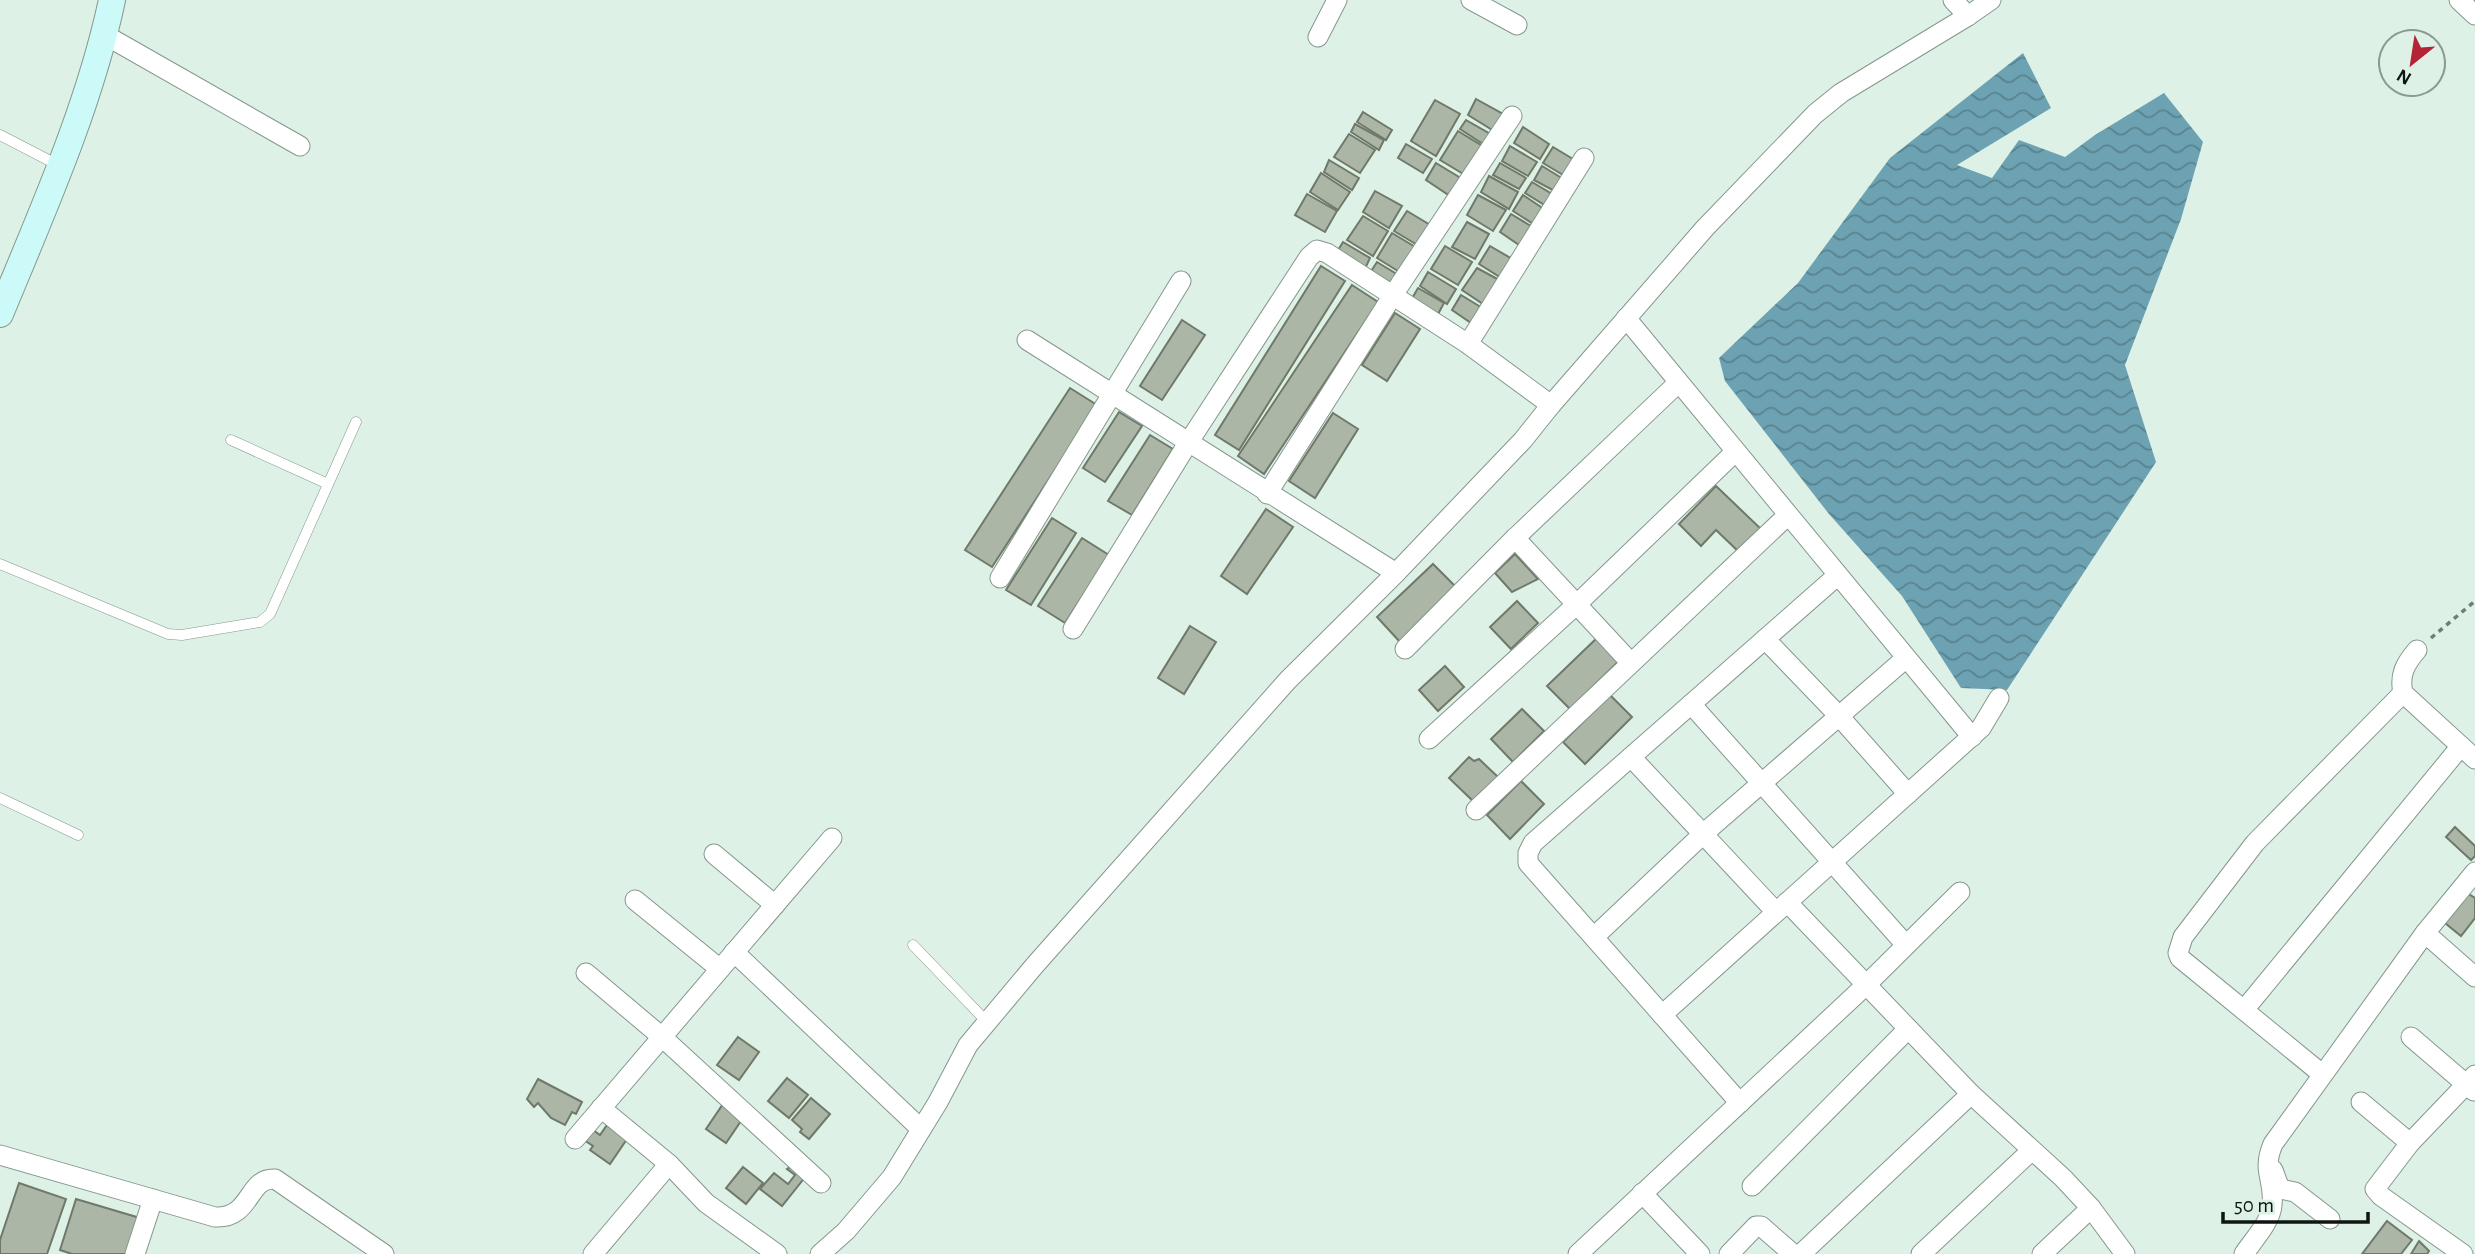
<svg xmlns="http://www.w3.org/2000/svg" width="2475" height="1254" font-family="'Alegreya Sans',sans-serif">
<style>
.water{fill:url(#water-waves)}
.building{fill:#acb6a6;stroke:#6f796a;stroke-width:2}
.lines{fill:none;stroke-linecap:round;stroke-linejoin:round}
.service-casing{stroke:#85978d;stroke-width:11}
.minor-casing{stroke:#85978d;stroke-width:21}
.secondary-casing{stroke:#85978d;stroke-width:28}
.path{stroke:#707d75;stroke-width:3.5;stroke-dasharray:5 5;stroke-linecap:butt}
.service{stroke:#fff;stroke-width:10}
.minor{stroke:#fff;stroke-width:19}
.secondary{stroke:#ccfaf8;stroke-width:26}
</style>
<defs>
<pattern id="water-waves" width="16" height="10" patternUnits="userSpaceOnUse" patternTransform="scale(1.75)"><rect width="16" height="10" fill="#6da2b2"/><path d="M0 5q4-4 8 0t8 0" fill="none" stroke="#58838f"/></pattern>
</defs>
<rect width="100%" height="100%" fill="#ddf1e6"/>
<path class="water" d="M2023,53L2051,108L1957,165L1992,178L2019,140L2065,157L2095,135L2164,93L2203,142L2181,219L2125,365L2156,462L2007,690L1961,688L1902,596L1829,514L1725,381L1719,358L1798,283L1890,158Z"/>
<g class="building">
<path d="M1476,99L1503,114L1494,131L1468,115Z"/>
<path d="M1435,100L1460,114L1436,156L1411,141Z"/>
<path d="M1363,112L1392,130L1386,140L1357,122Z"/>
<path d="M1466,120L1492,135L1486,146L1460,129Z"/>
<path d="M1355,124L1384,140L1379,150L1351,132Z"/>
<path d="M1523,127L1549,144L1540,159L1514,143Z"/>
<path d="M1458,131L1484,147L1465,175L1440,160Z"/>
<path d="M1349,134L1375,150L1360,173L1334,157Z"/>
<path d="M1406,144L1432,159L1423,173L1398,158Z"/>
<path d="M1510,146L1537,162L1528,176L1502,161Z"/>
<path d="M1553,147L1578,162L1568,178L1543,163Z"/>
<path d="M1329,160L1359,178L1352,190L1324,172Z"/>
<path d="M1436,163L1464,180L1453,198L1426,180Z"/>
<path d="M1500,163L1526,178L1519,189L1493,175Z"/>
<path d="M1542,166L1565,180L1558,193L1534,180Z"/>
<path d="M1321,173L1350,192L1338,210L1310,192Z"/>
<path d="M1489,176L1518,192L1509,209L1481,192Z"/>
<path d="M1532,182L1557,197L1551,209L1525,193Z"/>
<path d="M1375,191L1402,206L1389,228L1363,212Z"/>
<path d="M1307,194L1337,211L1325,232L1295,215Z"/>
<path d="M1478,195L1506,210L1493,231L1467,215Z"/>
<path d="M1523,195L1547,211L1538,227L1513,211Z"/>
<path d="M1407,211L1432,226L1419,246L1394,231Z"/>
<path d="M1511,214L1536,229L1525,249L1500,232Z"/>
<path d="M1363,216L1388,231L1373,256L1347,240Z"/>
<path d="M1467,222L1489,234L1475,259L1452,247Z"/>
<path d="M1392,233L1417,248L1401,273L1377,258Z"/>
<path d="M1343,242L1370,258L1363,273L1335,255Z"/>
<path d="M1445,246L1472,262L1458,285L1431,269Z"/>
<path d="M1490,246L1514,260L1503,279L1479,264Z"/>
<path d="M1377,262L1400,276L1391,291L1368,276Z"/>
<path d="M1321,266L1345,281L1239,450L1215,435Z"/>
<path d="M1477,268L1501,281L1486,306L1462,290Z"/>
<path d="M1428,272L1456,289L1447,304L1420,286Z"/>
<path d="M1352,285L1378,302L1264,474L1238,456Z"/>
<path d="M1418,288L1444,303L1436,318L1410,302Z"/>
<path d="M1461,295L1484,309L1474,325L1452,310Z"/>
<path d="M1395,313L1420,329L1387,381L1362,365Z"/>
<path d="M1182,320L1205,335L1162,400L1140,386Z"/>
<path d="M1070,388L1097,405L992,567L965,550Z"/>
<path d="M1119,412L1142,426L1105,482L1083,468Z"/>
<path d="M1333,413L1358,429L1315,498L1289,481Z"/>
<path d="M1150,435L1173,449L1132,515L1108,501Z"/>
<path d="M1716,486L1762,530L1740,553L1716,530L1701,546L1679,524Z"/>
<path d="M1266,509L1293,527L1247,594L1221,576Z"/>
<path d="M1052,518L1076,533L1031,605L1006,590Z"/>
<path d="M1082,538L1109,555L1065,623L1038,606Z"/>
<path d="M1515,554L1538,579L1512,592L1495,573Z"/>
<path d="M1433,564L1457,588L1400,642L1377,617Z"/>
<path d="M1517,601L1538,623L1511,649L1490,627Z"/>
<path d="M1190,626L1216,642L1184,694L1158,678Z"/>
<path d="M1599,636L1621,659L1570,709L1547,686Z"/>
<path d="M1445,666L1464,687L1438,711L1419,690Z"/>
<path d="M1610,695L1632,717L1585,764L1563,742Z"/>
<path d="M1522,709L1544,731L1513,762L1491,739Z"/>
<path d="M1469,757L1474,761L1479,759L1498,777L1474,802L1449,778Z"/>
<path d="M1521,781L1544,804L1510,839L1487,815Z"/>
<path d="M2455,827L2475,846V856L2471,860L2446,837Z"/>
<path d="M2467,893L2475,898V918L2461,936L2445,923Z"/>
<path d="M738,1037L759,1052L739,1080L717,1065Z"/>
<path d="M787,1078L808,1095L789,1118L768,1101Z"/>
<path d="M538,1079L582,1102L576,1114L572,1112L565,1125L551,1118L538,1103L534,1107L527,1099Z"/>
<path d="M811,1098L830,1114L809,1139L800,1132L802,1129L792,1120Z"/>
<path d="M723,1104L743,1118L726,1143L706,1129Z"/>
<path d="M607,1125L627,1139L610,1164L590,1150L593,1146L581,1138L589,1127L600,1135Z"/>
<path d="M793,1165L806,1176L782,1206L760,1189L774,1173L788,1184L795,1175L787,1169Z"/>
<path d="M743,1167L763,1183L746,1204L726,1188Z"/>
<path d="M19,1183L66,1199L47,1254H0V1240Z"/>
<path d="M76,1199L140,1218L129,1254H72L60,1250Z"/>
<path d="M2387,1221L2412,1240L2401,1254H2362Z"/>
<path d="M2419,1241L2429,1251L2427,1254H2411Z"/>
</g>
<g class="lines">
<defs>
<g id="service">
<path d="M0,135L60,166"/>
<path d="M231,440L328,484"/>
<path d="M0,564L168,634L182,635L260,622L270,614L356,422"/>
<path d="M0,798L78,835"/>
<path d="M913,945L987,1022"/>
</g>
<g id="minor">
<path d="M1471,0L1517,25"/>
<path d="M1953,0L1968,16"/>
<path d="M2459,0L2475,15"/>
<path d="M105,35L300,146"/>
<path d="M1318,37L1337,0"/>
<path d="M1626,318L1972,737"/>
<path d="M1027,340L1396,573"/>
<path d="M1468,344L1584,158"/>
<path d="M1267,494L1393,295L1512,116"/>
<path d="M1515,538L1631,663"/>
<path d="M1000,578L1181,281"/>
<path d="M1073,629L1188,443L1309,257L1317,250L1327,253L1468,344L1551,405"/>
<path d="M1765,639L1839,716L1908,794"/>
<path d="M1405,649L1515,538L1678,383"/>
<path d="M2417,650C2405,664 2399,675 2403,693L2475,759"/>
<path d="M1691,704L1906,945"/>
<path d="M1429,739L1576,605L1735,452"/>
<path d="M1631,757L1776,912"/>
<path d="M1476,810L1788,515"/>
<path d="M714,854L775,905"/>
<path d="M635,900L720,969"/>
<path d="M1787,902L1971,1094L2063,1178L2091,1208L2125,1254"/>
<path d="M2425,933L2475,977"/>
<path d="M1594,937L1703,834L1906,658"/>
<path d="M734,952L921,1129"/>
<path d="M586,973L662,1037L821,1183"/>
<path d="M2244,1010L2461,746"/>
<path d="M1662,1015L1981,728L1999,698"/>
<path d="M2411,1037L2474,1091"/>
<path d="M2322,1074L2180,958L2178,953L2183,937L2255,843L2403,693"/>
<path d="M2361,1102L2410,1143"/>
<path d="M1740,1103L1528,863V853L1533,843L1838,575"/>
<path d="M601,1108L669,1164L706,1203L777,1254"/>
<path d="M575,1139L832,838"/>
<path d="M0,1155L215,1217C252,1219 247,1177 275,1179L384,1254"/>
<path d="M2273,1170L2280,1189L2295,1192L2330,1219"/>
<path d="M1752,1186L1908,1029"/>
<path d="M1642,1193L1700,1254"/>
<path d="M135,1254L153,1199"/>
<path d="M593,1254L669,1164"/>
<path d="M820,1254L846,1231L892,1177L938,1102L968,1045L1035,965L1288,680L1396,573L1523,440L1551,405L1705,228L1815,114L1841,93L1968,16L1991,0"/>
<path d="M1578,1254L1866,985L1960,892"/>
<path d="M1729,1254L1756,1226H1761L1793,1254"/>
<path d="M1801,1254L1971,1094"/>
<path d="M1921,1254L2031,1151"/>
<path d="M2042,1254L2091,1208"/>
<path d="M2244,1254C2253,1240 2271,1222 2272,1205C2275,1179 2261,1172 2273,1144L2425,933L2475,872"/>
<path d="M2463,1254L2381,1196L2375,1189L2410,1143L2475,1075"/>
</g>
<path id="secondary" d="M0,314C42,212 89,108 112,0"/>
</defs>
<use href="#service" class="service-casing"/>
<use href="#minor" class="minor-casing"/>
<use href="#secondary" class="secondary-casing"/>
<path class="path" d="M2431,638L2475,601"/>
<use href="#service" class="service"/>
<use href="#minor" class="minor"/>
<use href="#secondary" class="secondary"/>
</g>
<g transform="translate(2412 63) rotate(210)"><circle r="33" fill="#ddf1e6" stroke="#8b9991" stroke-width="2"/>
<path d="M0-5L12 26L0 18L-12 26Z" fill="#b52436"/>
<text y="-10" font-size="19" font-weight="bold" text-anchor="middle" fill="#0f1612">N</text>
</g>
<path d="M2223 1212v10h145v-10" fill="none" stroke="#0f1612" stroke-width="3.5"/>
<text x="2234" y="1212" font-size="21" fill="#0f1612" stroke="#ddf1e6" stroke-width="5" paint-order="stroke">50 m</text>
</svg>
